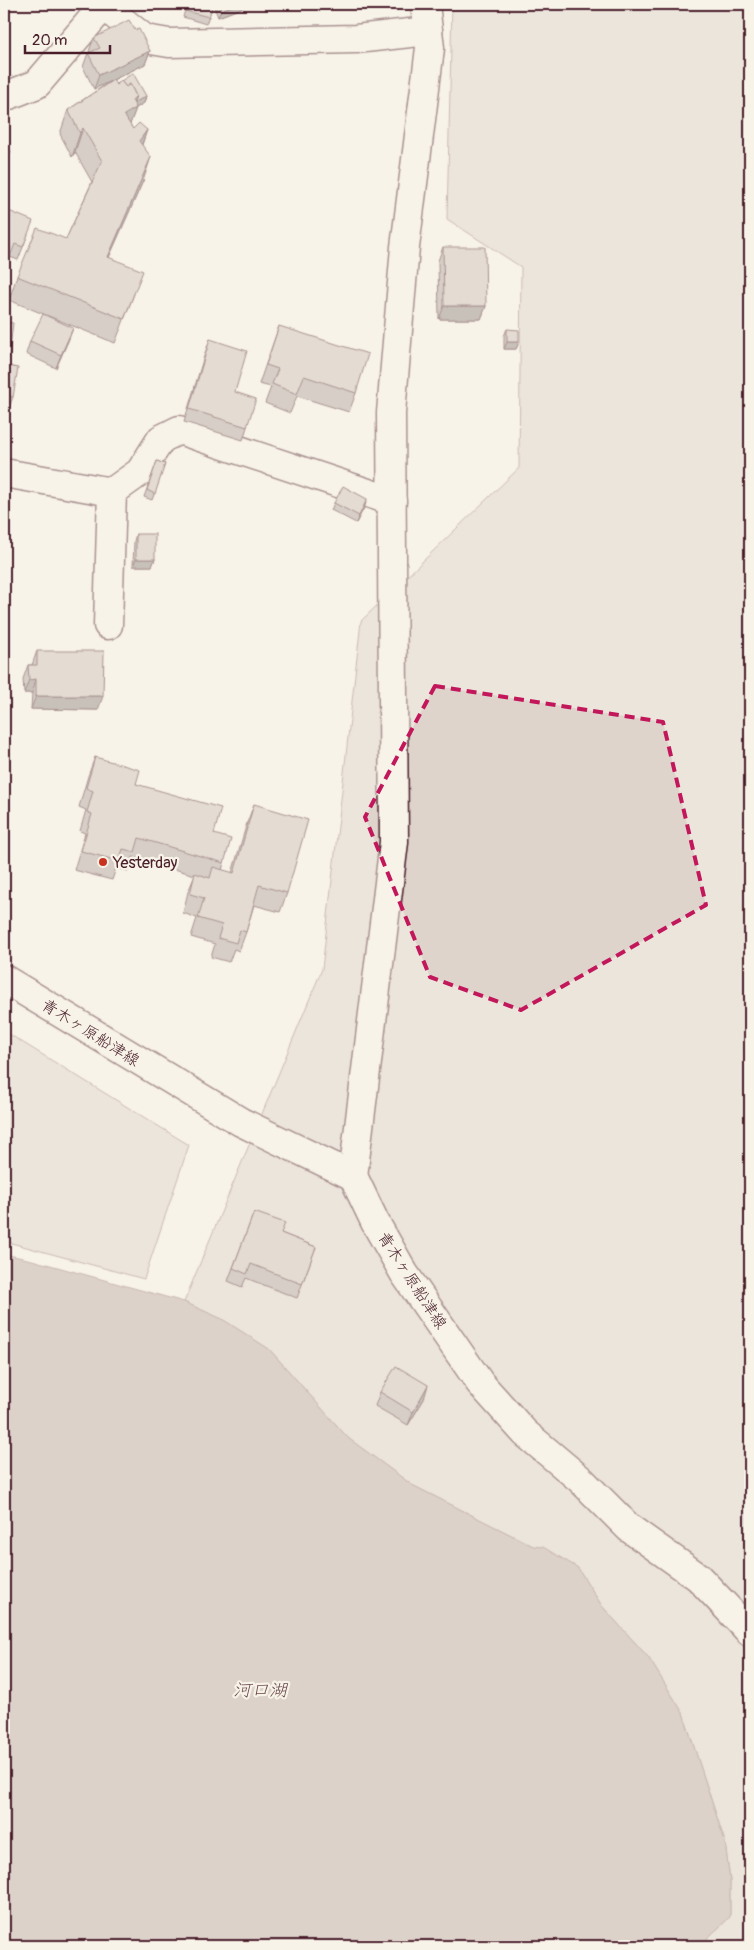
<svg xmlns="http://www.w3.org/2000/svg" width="754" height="1950" font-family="Pangolin,'Klee One',sans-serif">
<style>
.green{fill:#ded4cc;stroke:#947a7c}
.water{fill:#bcaaa7;stroke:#8e7275}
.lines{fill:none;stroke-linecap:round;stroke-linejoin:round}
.minor-casing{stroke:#4a1f2b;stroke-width:31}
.major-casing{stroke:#4a1f2b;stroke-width:31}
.minor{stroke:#f7f3e8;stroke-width:28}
.major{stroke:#f7f3e8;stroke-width:28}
.wall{fill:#afa49f;stroke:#4a1f2b}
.shaded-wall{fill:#8f8682;stroke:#4a1f2b}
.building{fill:#ccbfb9;stroke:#4a1f2b}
.marked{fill:none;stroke:#c2185b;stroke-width:4;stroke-dasharray:10 6;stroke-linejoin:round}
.poi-dot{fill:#c8321e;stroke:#f7f3e8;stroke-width:2}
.labels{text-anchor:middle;stroke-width:4.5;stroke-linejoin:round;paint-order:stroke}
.poi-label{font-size:16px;fill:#4a1f2b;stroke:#f7f3e8;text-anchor:start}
.street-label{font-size:16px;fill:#4a1f2b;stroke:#f7f3e8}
.water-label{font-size:18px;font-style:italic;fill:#6c4950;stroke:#f7f3e8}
</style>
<rect width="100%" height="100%" fill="#f7f3e8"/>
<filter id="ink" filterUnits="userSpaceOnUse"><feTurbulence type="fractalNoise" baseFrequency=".02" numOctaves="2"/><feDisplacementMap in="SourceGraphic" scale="10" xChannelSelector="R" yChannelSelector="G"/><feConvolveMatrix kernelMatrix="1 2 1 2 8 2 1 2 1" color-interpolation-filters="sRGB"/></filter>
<g filter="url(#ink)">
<g class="green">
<path d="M452,4H750V1946H699L730,1917V1881L725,1842L683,1713L648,1657L602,1606L578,1568L543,1548L533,1546L412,1485L348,1438L269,1349L222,1319L184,1302L322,969L361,621L519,468L521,267L447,219Z"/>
<path d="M4,1031L189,1145L144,1279L4,1241Z"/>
</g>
<path class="water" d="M4,1254L32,1260L184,1302L222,1319L269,1349L348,1438L412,1485L533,1546L543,1547L578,1568L602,1606L648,1657L683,1713L725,1842L730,1881V1917L699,1946H4Z"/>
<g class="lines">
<defs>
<g id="minor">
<path d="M105,7L145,39L169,43L356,39L428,31"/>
<path d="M4,97L37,84L105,4"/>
<path d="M4,473L112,492L140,472L161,439L179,430L392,501"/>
<path d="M108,625L112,492"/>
<path d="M353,1176L394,842L391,413L405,247L430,48L425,4"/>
</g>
<path id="major" d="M4,979L241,1122L353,1176L375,1222L404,1273L480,1383L525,1433L581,1480L629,1528L698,1577L750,1632"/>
</defs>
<use href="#minor" class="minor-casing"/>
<use href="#major" class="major-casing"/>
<use href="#minor" class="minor"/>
<use href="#major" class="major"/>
</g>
<g class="wall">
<path d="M187,4H213L206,24L183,17Z"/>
<path d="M213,4H245L244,7L218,17Z"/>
<path d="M135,30L150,51L145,64L113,80L116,85L121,81L146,96L144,103L136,108L130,124L133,129L147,130L142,145L143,181L109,257L134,294L115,343L9,300L17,276L66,239L92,182L75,152L72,157L60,134L68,110L112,80L94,89L83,67L88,53L90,52L89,51L94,38Z"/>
<path d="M4,209L28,234L18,260L10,257L4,272Z"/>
<path d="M443,247L486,306L481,319H439L438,261Z"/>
<path d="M4,322L8,366L13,397L8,410L4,409Z"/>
<path d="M279,326L356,393L349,412L297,396L290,413L265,403L271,387L259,384Z"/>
<path d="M73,328L68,341L56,368L26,354L30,341Z"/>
<path d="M507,329L519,342L516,349H504V336Z"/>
<path d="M210,339L235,392L247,427L243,440L184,422L205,353Z"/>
<path d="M157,461L165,464L152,500L144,497Z"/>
<path d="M334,503L365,506L356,523L331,510Z"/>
<path d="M136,534L155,559L152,566H133L134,541Z"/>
<path d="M37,651L98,710L31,709L32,693H24L23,679L28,665H32Z"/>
<path d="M95,757L214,834L224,863L222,870L232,873L247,823L254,804L287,893L280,912L254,905L246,932L239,951L234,949L229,962L211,957L215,944L191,937L197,918L183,913L188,892L195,875L133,857L128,871L116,868L112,880L74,870L85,833L80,831L86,810L79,807L88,776Z"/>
<path d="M254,1212L281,1233L316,1247L297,1298L246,1278L242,1287L228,1281Z"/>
<path d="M380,1392L424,1399L408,1425L375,1406Z"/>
</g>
<g class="shaded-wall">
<path d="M237,4H245L244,7L218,17L221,10Z"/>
<path d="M150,51L145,64L94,89L99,75Z"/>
<path d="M136,96L131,111L136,108L127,132L124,115L132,100Z"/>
<path d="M146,96L144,103L132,110L134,103Z"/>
<path d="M83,128L75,152L72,157L80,133Z"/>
<path d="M147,130L138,154L139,141Z"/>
<path d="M151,157L143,181L99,280L108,257Z"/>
<path d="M444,306H486L481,319H439Z"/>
<path d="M73,328L68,341L56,368L61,355Z"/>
<path d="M507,342H519L516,349H504Z"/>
<path d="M367,499L365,506L356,523L359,516Z"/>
<path d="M136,559H155L152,566H133Z"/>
<path d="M36,679L32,693H24L29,680Z"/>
<path d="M36,696H103L98,710L31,709Z"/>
<path d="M428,1385L424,1399L408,1425L413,1412Z"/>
</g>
<g class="building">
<path d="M187,4H213L209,17L185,11Z"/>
<path d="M219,4H237L221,10Z"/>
<path d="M129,20L135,30L139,29L150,51L99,75L88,53L100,48L94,38Z"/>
<path d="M133,73L146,96L134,103V102L136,96L130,84L126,87L121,81Z"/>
<path d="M113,80L116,85L121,81L126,87L130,84L136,96L132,100L136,108L124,115L133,129L139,123L147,130L139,141L151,157L108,257L143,271L124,319L17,276L37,228L66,239L102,161L83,128L80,133L68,110Z"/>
<path d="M4,129L9,131L4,146Z"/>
<path d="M4,149L11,151L4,169Z"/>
<path d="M4,209L33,221L23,247L15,244L9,259L4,257Z"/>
<path d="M443,247H485L486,306H444Z"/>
<path d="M43,314L73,328L61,355L30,341Z"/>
<path d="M4,322L13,323L8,366L18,368L13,397L4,395Z"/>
<path d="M279,326L368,354L356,393L304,376L297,394L272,384L278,369L266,365Z"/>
<path d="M507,329L519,330V342H507Z"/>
<path d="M210,339L247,351L235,392L256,399L247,427L189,409Z"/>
<path d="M157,461L165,464L155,494L147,490Z"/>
<path d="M343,486L367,499L359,516L334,503Z"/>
<rect x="136" y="534" width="19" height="25"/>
<path d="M37,651H104L103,696H36V679L29,680L28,665H37Z"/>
<path d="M95,757L140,770L136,784L221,808L214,834L231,839L224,863L139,838L135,852L123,849L119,861L81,851L92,814L87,812L93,791L86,788Z"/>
<path d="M254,804L308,820L287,893L259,885L246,932L240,930L236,943L218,938L222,925L198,918L204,898L190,894L195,873L210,878L213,867L234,873Z"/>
<path d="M254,1212L285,1223L281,1233L316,1247L302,1284L251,1264L247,1274L233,1268Z"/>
<path d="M396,1366L428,1385L413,1412L380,1392Z"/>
</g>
</g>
<path d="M0 0H754V1950H0ZM435,686L663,722L706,905L521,1010L430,977L365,817Z" fill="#f7f3e8" fill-opacity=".55" fill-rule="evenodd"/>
<path class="marked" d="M435,686L663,722L706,905L521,1010L430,977L365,817Z"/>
<circle class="poi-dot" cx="103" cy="862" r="5"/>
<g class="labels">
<g class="poi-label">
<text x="113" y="868">Yesterday</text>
</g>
<g class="street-label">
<text transform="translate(91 1032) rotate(32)" y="6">青木ヶ原船津線</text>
<text transform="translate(413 1280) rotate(57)" y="6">青木ヶ原船津線</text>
</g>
<g class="water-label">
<text x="260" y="1696">河口湖</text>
</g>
</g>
<rect width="754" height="1950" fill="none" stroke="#f7f3e8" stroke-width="20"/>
<rect x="10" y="10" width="734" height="1930" fill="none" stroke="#4a1f2b" stroke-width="2" filter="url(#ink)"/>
<path d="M25 45v8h85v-8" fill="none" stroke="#4a1f2b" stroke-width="2.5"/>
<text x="32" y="45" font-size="15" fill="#4a1f2b" stroke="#f7f3e8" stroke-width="4" paint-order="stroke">20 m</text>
</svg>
